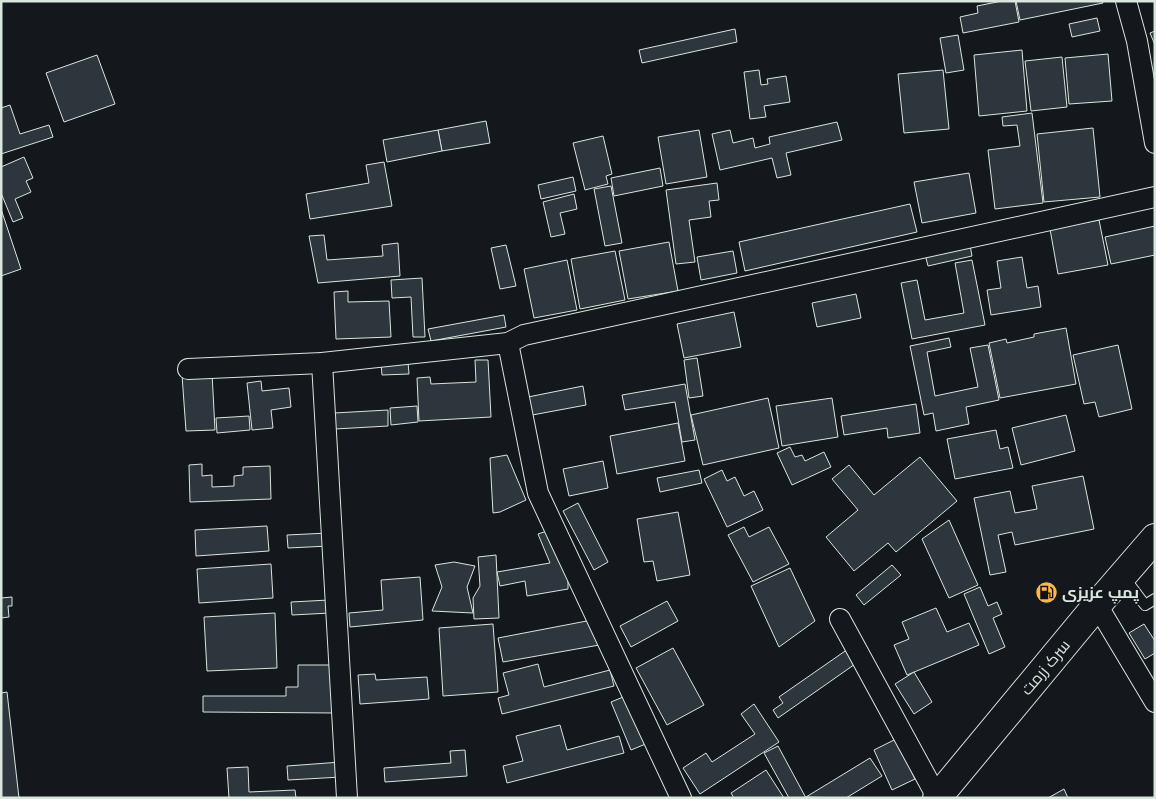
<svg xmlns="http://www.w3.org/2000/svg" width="1156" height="799" font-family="'Varela Round',Cairo,sans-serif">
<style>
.building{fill:#2c363c;stroke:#d8e6dc}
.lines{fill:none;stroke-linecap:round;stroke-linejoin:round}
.service-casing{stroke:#d8e6dc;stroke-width:12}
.minor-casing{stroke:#d8e6dc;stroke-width:22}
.trunk-casing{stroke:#d8e6dc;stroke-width:30}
.service{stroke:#14181c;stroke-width:10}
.minor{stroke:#14181c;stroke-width:20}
.trunk{stroke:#14181c;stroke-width:28}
.labels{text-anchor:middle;stroke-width:4;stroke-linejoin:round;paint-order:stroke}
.poi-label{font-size:16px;font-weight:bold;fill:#d8e6dc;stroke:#14181c;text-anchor:start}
.street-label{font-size:16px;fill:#d8e6dc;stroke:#14181c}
</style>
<rect width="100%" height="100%" fill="#14181c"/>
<g class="building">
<path d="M1015,1L1019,22L963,33L960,17L978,13L977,6L1002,1Z"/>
<path d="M1016,1H1102L1103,3L1020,20Z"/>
<path d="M1097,18L1100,31L1072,37L1069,24Z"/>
<path d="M735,29L737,42L642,63L639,50Z"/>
<path d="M1155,31V45L1150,33Z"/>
<path d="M958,35L964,70L946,73L940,38Z"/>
<path d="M1022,50L1027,111L979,116L974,55Z"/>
<path d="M1108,54L1112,101L1069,104L1065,58Z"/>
<path d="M97,55L115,104L64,122L46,73Z"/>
<path d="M1062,57L1067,107L1031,111L1025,61Z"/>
<path d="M759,70L761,85L768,84L767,79L786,76L790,102L764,106L766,117L750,119L744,72Z"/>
<path d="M943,70L949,129L904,133L898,74Z"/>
<path d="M10,105L20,134L49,125L53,137L1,154V108Z"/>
<path d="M1032,113L1043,203L995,209L988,150L1020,146L1017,125L1003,126L1002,117Z"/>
<path d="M486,121L490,143L442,151L438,130Z"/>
<path d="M837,122L842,140L786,153L791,175L777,178L772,158L720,170L712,134L730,130L733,143L753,138L755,148L770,144L769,137Z"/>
<path d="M1093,128L1100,197L1044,202L1037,134Z"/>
<path d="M438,130L442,151L387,162L383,140Z"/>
<path d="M699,130L707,177L666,184L658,137Z"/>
<path d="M603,136L612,174L606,176L608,184L585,190L573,143Z"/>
<path d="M24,157L33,178L26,181L31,192L15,199L23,218L13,222L1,193V167Z"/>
<path d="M384,162L392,206L310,219L306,194L369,183L366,165Z"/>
<path d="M660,168L663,186L614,196L611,178Z"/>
<path d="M969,173L976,213L922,223L914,182Z"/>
<path d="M573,177L576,191L541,199L538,185Z"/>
<path d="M717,183L719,200L709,201L711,217L689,220L695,262L676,264L666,190Z"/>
<path d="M611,186L622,243L605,246L594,189Z"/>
<path d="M574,194L577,209L560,213L565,234L551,237L543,202Z"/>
<path d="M910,204L917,232L745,271L739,242Z"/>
<path d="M1,209L21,269L1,276Z"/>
<path d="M1099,220L1108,265L1058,274L1050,229Z"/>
<path d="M1155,226V255L1111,264L1105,237Z"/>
<path d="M324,235L327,260L383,256L382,245L398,243L400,276L318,283L309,236Z"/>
<path d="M669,242L678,291L628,299L619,251Z"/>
<path d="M506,245L516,286L500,289L491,248Z"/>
<path d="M970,245L972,256L928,266L925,254Z"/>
<path d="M615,251L625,300L580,309L571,259Z"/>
<path d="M733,251L737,273L701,280L697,257Z"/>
<path d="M1022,257L1027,288L1038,286L1041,307L991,315L987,290L1001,288L997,261Z"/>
<path d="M567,260L577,310L534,318L524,269Z"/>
<path d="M972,260L985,325L912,339L901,283L917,280L925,320L964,313L955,263Z"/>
<path d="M422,278L425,337H413L411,297L392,298L391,280Z"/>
<path d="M348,291V302L389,301L391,337L336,339L334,292Z"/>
<path d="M856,294L861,318L817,327L812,303Z"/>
<path d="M734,312L741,347L684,358L677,324Z"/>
<path d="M504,315L506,327L431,341L428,329Z"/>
<path d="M1066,328L1076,384L1000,398L989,343L1006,339L1007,343L1034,337V334Z"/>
<path d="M949,338L951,347L927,352L935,396L978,387L970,348L988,345L999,400L966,407L969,424L936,431L933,413L924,415L910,346Z"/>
<path d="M1118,345L1132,409L1099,417L1095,402L1084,404L1073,355Z"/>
<path d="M697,358L703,396L689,398L684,360Z"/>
<path d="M475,360H488L491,417L419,421L417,378L430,377L431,384L476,382Z"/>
<path d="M408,362L409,374L382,375L381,363Z"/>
<path d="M212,373L215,430L186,431L182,375Z"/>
<path d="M261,381L262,391L289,388L291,407L271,410L273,428L252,430L247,383Z"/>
<path d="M685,384L695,440L682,442L675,402L625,410L622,395Z"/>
<path d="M583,386L586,405L527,416L523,398Z"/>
<path d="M768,398L779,448L703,465L691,415Z"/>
<path d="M832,398L838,437L782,446L776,406Z"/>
<path d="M916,404L920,433L888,438L887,428L844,435L841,416Z"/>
<path d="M417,406L418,422L391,425L390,408Z"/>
<path d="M388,410V426L335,429L334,413Z"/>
<path d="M1066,415L1075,451L1021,465L1012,428Z"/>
<path d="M249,416L250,430L217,433L216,418Z"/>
<path d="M678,423L685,461L617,474L610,436Z"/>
<path d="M996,430L1000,449L1008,447L1013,468L955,479L947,439Z"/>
<path d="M790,447L795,457L802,455L805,461L824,452L831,467L792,485L777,453Z"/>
<path d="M507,455L526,500L500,512L493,513L490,458Z"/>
<path d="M920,457L957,501L896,552L888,543L854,571L826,537L858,510L832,479L849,465L874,495Z"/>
<path d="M603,461L608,488L569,496L563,469Z"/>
<path d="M202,464V476L212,475V487L234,486V476L243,475V467L270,466L271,499L190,502L189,465Z"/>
<path d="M699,470L702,483L660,492L657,478Z"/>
<path d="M722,470L727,481L735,477L744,496L754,491L763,510L727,527L704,479Z"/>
<path d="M1083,476L1094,529L1015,545L1012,532L998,535L1006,572L990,575L974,498L1010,491L1015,513L1037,509L1032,486Z"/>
<path d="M578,503L608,562L594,570L563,511Z"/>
<path d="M678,512L690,575L657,581L653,561L644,562L637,519Z"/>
<path d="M949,520L978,585L949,598L922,539Z"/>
<path d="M267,526L269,551L196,556L195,530Z"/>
<path d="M744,527L749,537L769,527L789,564L753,582L728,535Z"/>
<path d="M550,530L568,570V589L527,596L525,581L500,586L497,572L550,563L538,534Z"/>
<path d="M328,533L329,546L288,548L287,535Z"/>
<path d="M496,555L499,618L474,619L473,598L480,586L478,557Z"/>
<path d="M454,562L475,566L467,587L473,613L432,611L442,587L435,565Z"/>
<path d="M271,564L273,598L199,603L197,569Z"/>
<path d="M892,565L901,575L864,605L856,595Z"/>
<path d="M790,568L815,621L779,647L751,586Z"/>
<path d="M420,577L423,620L350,627L349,613L383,610L381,580Z"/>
<path d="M980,587L988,606L997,602L1002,614L993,618L1005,647L989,654L964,594Z"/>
<path d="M12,597V606H8L9,617L1,618V598Z"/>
<path d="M329,600L330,613L292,615L291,602Z"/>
<path d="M667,601L678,621L631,647L620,626Z"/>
<path d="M936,608L947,632L969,623L979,645L907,675L894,645L909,639L902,622Z"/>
<path d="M275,613L277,668L207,671L204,617Z"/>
<path d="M592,620L605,644L503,662L498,638Z"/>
<path d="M493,624L498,692L443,696L439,628Z"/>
<path d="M1144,624L1155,641V653L1145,659L1129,633Z"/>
<path d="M673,648L704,705L667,725L636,668Z"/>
<path d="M848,649L858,662L778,718L773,710L783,703L779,697Z"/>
<path d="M538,664L544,687L610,670L614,686L502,714L498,698L509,695L503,673Z"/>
<path d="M298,665H338L337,713L203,712V696H286V687H298Z"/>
<path d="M914,672L932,702L914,714L895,684Z"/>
<path d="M375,674L376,680L427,677L429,699L360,704L358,675Z"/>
<path d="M7,692L19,798H1V693Z"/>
<path d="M628,695L648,743L631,750L611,702Z"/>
<path d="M754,704L779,742L700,794L683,768L706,753L712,762L755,734L741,714Z"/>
<path d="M560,725L567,750L619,736L624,753L507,783L503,766L523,761L516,736Z"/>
<path d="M896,739L915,779L892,790L874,750Z"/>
<path d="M778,746L806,798H789L764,753Z"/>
<path d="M465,750L467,776L385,782L384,768L451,763L450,751Z"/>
<path d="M870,758L882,776L846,798L806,797Z"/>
<path d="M341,762V777L288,780L287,766Z"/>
<path d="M248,767L249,792L295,790L296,798H229L227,768Z"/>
<path d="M766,770L784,798H734L731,793Z"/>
<path d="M1064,789L1068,798H1048Z"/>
</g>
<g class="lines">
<defs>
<path id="service" d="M1124,577L1145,605L1155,599"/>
<g id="minor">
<path d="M1126,1L1137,41L1155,143"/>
<path d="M508,343L538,493L681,798"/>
<path d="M322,363L347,798"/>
<path d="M188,369L322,363L508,343L524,335L1155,197"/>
<path d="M1097,605L1155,702"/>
<path d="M840,619L937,797"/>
</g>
<path id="trunk" d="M937,798L1097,605L1155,538"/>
</defs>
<use href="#service" class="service-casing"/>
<use href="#minor" class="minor-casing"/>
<use href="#trunk" class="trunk-casing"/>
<use href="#service" class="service"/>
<use href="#minor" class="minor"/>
<use href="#trunk" class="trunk"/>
</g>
<defs>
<symbol id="fuel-disc" viewBox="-11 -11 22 22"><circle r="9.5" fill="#ffb74d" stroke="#14181c"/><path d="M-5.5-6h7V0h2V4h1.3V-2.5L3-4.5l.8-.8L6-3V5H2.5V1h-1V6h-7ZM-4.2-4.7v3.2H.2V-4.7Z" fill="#111"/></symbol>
</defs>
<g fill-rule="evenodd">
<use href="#fuel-disc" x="1034" y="580" width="25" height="25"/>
</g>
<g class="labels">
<g class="poi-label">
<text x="1062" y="598">پمپ عزیزی</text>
</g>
<g class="street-label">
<text transform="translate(1045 667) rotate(-50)" y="6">سرک زرمت</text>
</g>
</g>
<rect width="1156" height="799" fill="none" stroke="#d8e6dc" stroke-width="5"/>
</svg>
